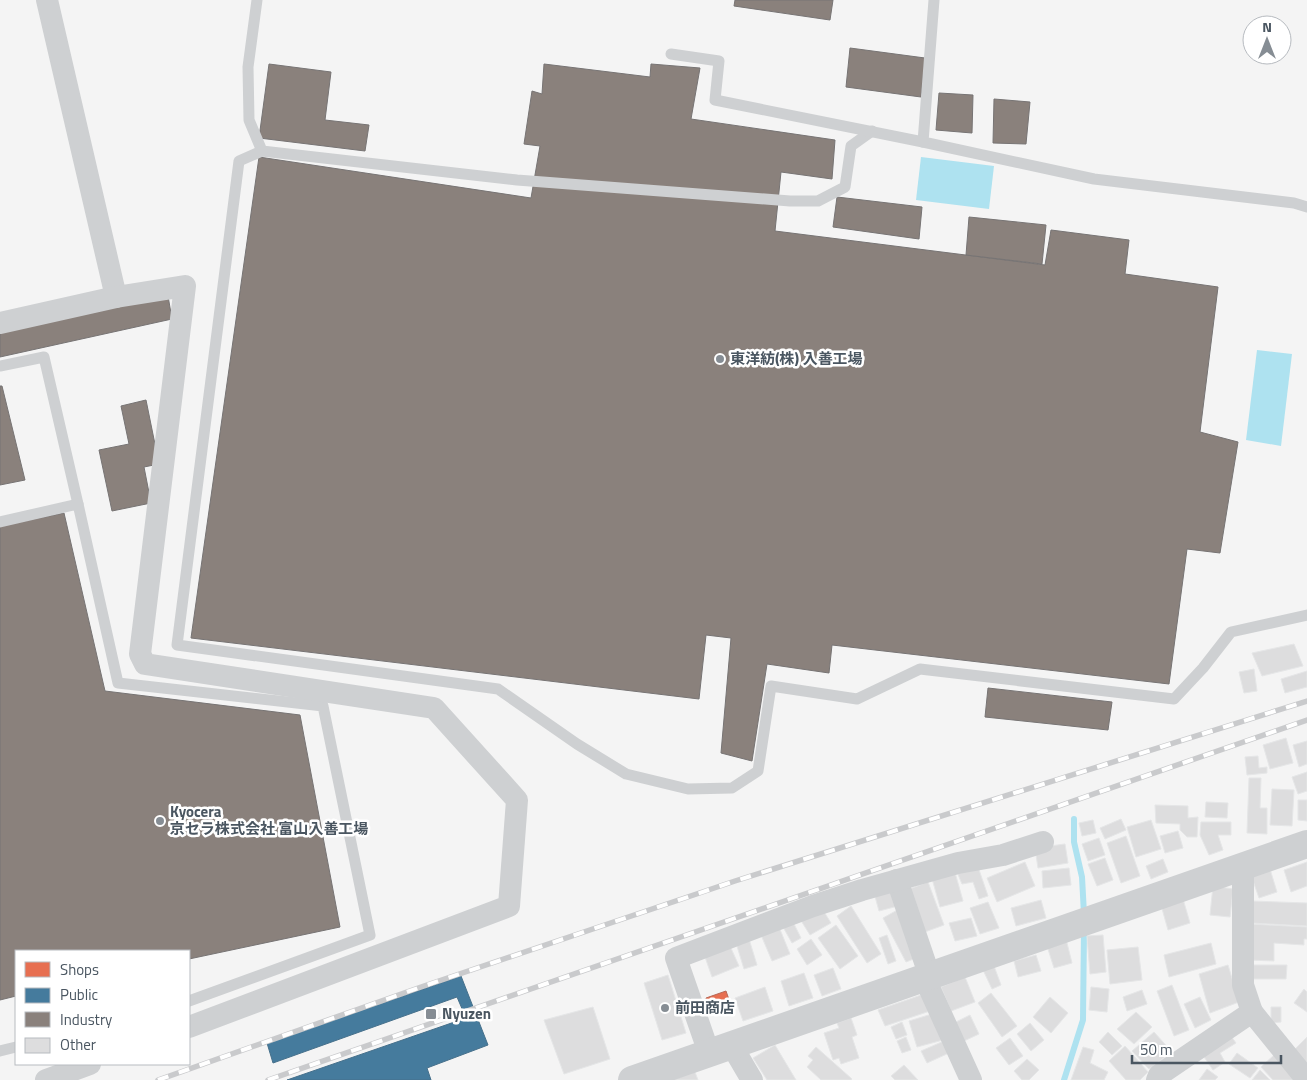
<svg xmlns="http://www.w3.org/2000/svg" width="1307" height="1080" font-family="'Titillium Web','Noto Sans JP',sans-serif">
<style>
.water{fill:#aee2f0}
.shops{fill:#e76f51;stroke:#b86856}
.public{fill:#457b9d;stroke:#46708b}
.industry{fill:#8a817c;stroke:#777474}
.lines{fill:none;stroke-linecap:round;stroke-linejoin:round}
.stream{stroke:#aee2f0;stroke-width:6}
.building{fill:#ddddde;stroke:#e5e6e7}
.service{stroke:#ced0d2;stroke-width:11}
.minor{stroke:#ced0d2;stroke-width:22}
.tertiary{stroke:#ced0d2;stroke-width:28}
.rail-casing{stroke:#c9cacc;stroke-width:5.5}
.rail{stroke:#fff;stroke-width:4;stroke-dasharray:11;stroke-linecap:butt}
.poi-dot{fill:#868d94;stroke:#fff;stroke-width:2}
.labels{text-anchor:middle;stroke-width:5;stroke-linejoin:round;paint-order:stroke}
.poi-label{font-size:15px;font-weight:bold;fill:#4a5661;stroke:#fff;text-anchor:start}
</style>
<rect width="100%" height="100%" fill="#f4f4f4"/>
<g class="water">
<path d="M921,157L994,166L989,209L916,200Z"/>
<path d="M1257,350L1292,354L1281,446L1246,440Z"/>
</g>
<path class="shops" d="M726,991L732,1008L711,1015L706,998Z"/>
<path class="public" d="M461,976L488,1045L427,1068L431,1080H287L466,1018L457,997L273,1063L267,1043Z"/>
<g class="industry">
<path d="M735,0H833L830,20L734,6Z"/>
<path d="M850,48L925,58L921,97L846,87Z"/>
<path d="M269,64L331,72L325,120L369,125L365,151L259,138Z"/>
<path d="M544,64L650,77L651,64L700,68L691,119L835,140L832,179L781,172L775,231L1045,265L1051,230L1129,240L1125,274L1218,287L1200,432L1238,442L1220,553L1187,549L1169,684L832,645L829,673L767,664L752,761L721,753L731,638L706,635L699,699L191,638L259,157L531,198L540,146L524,144L532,91L542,94Z"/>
<path d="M939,93L973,95L972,133L936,130Z"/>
<path d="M994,99L1030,102L1026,144L993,143Z"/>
<path d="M837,197L922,207L919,239L833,227Z"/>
<path d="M969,217L1046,225L1042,264L966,255Z"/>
<path d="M168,296L172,319L0,357V332Z"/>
<path d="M0,386H2L25,480L0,485Z"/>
<path d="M146,400L159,464L144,467L151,503L112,511L99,450L129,444L121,406Z"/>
<path d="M64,513L105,691L300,715L340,927L189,959V951H16V996L0,1000V526Z"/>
<path d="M988,688L1112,702L1108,730L985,717Z"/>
</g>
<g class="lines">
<g class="stream">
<path d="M1074,819V842L1082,877L1084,914"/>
<path d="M1064,1080L1083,1020L1084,929"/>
</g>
</g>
<g class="building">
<path d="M1294,644L1303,666L1262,676L1252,653Z"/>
<path d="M1254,669L1257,691L1244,693L1239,672Z"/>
<path d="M1307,671V687L1285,693L1281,679Z"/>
<path d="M1286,738L1293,763L1270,769L1263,745Z"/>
<path d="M1307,741V764L1299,767L1293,745Z"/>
<path d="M1258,756L1259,768L1267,767V773L1247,775L1245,757Z"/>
<path d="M1307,772V791L1298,794L1292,777Z"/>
<path d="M1249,778H1261L1260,808H1267V834L1247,833Z"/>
<path d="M1272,789L1294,790L1292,826L1270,825Z"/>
<path d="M1298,800H1307V821L1298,820Z"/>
<path d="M1206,802L1228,803L1227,818L1205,817Z"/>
<path d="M1155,805L1188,806V818L1198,817L1197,837H1187L1180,830V824L1156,823Z"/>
<path d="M1121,819L1126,830L1105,839L1100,828Z"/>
<path d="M1093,820L1096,833L1082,836L1079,823Z"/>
<path d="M1151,820L1161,849L1136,857L1127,827Z"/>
<path d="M1201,822H1231V835H1218L1223,850L1209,855L1200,835Z"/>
<path d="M1178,831L1183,848L1165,853L1160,836Z"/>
<path d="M1126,836L1140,876L1121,883L1107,843Z"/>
<path d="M1099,838L1105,855L1088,861L1082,844Z"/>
<path d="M1065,844L1068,863L1038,868L1035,848Z"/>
<path d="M1105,858L1113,880L1097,886L1088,864Z"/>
<path d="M1163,859L1168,872L1151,879L1146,866Z"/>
<path d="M1025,862L1035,886L997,902L987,878Z"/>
<path d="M1307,862V886L1291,892L1284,870Z"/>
<path d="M977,864L988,896L979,899L973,882L962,884L957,872Z"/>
<path d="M1069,868L1071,885L1043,888L1042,871Z"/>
<path d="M954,869L963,901L940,907L931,875Z"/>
<path d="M1270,869L1277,892L1259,898L1251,875Z"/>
<path d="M928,882L944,925L922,933L907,890Z"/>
<path d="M892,884L898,906L879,911L873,889Z"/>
<path d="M1213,886L1233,889L1230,917L1210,915Z"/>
<path d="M1183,899L1190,923L1168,930L1161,905Z"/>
<path d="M1041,900L1046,918L1016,926L1011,908Z"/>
<path d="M1252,901L1307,903V926L1251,923Z"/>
<path d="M988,902L999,928L980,934L970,908Z"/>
<path d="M851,906L881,954L867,963L837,916Z"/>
<path d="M821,907L831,923L810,935L800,919Z"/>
<path d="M901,908L916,958L906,962L883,918Z"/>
<path d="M971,918L977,936L955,941L949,923Z"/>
<path d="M793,922L801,938L792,943L783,927Z"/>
<path d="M1250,924L1307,927V939H1304V945L1274,943V961L1249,960Z"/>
<path d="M836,925L858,956L840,969L818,938Z"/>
<path d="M779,927L790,954L772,961L761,935Z"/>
<path d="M887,935L896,961L888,964L879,938Z"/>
<path d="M1103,935L1106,972L1090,974L1087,936Z"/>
<path d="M749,939L757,965L744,969L736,943Z"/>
<path d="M811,939L822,955L807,965L797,949Z"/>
<path d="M1066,939L1072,963L1054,968L1047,946Z"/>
<path d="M1211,943L1216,964L1169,977L1164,955Z"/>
<path d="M730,946L739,966L712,977L704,954Z"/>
<path d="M1138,947L1142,980L1110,984L1107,950Z"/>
<path d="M1036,955L1041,971L1018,977L1014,961Z"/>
<path d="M1228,965L1239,1002L1210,1013L1199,974Z"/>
<path d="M1250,965H1287L1286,979H1250Z"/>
<path d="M994,966L1001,985L992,989L983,970Z"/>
<path d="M833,968L841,989L822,996L814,975Z"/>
<path d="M804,973L813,998L789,1006L781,981Z"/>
<path d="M668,975L686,1033L662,1040L644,983Z"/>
<path d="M965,977L975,1002L951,1011L941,987Z"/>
<path d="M1172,985L1189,1030L1174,1036L1157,991Z"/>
<path d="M765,987L773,1011L743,1021L735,998Z"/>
<path d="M1091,987L1109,989L1107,1012L1089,1010Z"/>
<path d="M1304,989L1307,992V1012L1294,1003Z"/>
<path d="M1142,990L1147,1004L1127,1011L1123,997Z"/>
<path d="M991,993L1017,1026L1002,1037L978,1003Z"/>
<path d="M924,994L930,1011L885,1026L878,1010Z"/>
<path d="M1050,997L1068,1013L1051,1033L1033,1017Z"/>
<path d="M1200,997L1211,1020L1195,1028L1184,1004Z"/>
<path d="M593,1007L610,1059L564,1074L544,1020Z"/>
<path d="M1271,1007H1281V1022L1271,1023Z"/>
<path d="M1136,1012L1152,1027L1134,1044L1117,1029Z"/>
<path d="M935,1013L943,1040L917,1047L909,1021Z"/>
<path d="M970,1015L979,1034L964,1041L954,1023Z"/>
<path d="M851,1018L857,1035L852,1037L859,1058L841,1064L839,1058L833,1060L824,1033L839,1028L837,1023Z"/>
<path d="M902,1022L907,1035L896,1039L891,1027Z"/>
<path d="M1030,1023L1044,1040L1031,1051L1017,1034Z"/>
<path d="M1108,1032L1122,1046L1112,1055L1099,1042Z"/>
<path d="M1154,1032L1172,1052L1149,1069L1132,1051Z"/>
<path d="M1228,1032L1236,1043L1220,1053L1225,1062L1213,1070L1200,1051Z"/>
<path d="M906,1037L911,1050L902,1053L897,1041Z"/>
<path d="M1307,1037V1063L1294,1050Z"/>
<path d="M1010,1038L1023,1056L1009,1065L996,1048Z"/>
<path d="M944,1041L949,1053L927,1063L921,1051Z"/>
<path d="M775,1045L796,1080H767L753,1058Z"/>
<path d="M1125,1046L1148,1072L1140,1080H1126L1109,1061Z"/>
<path d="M816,1047L852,1079L851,1080H821L807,1067L813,1060L808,1056Z"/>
<path d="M1083,1047L1094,1050L1090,1063L1108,1072L1104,1080H1071Z"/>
<path d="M1237,1053L1258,1068L1250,1078L1229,1064Z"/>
<path d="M1274,1055L1298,1080H1273L1261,1067Z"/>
<path d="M1027,1059L1039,1070L1029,1080H1022L1014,1071Z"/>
<path d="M904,1065L918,1080H895L891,1076Z"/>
<path d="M1207,1069L1218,1077L1215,1080H1199Z"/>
<path d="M1260,1070L1270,1080H1252Z"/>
<path d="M695,1072L698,1080H672Z"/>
</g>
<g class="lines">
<g class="service">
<path d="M257,0L248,67L249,120L262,151L517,180L790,201H818L845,187L851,146L872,131"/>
<path d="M934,0L923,142L1094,179L1294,203L1307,207"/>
<path d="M671,54L719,61L715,100L923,142"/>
<path d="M262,151L239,161L177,645L498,689L577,744L626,774L688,789L732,788L758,771L771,686L857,699L920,669L1174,699L1203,668L1231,632L1307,615"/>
<path d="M0,366L44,357L78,504"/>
<path d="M0,522L78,504L118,683L323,706L370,935L189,1001"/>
<path d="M0,1051L16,1047"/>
</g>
<g class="minor">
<path d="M47,0L116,297"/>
<path d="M0,323L116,297L185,286L140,654L145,664L434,708L517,800L509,906L189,1027"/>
<path d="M897,880L930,977"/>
<path d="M925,979L971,1080"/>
<path d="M1252,1012L1307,1080"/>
<path d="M732,1046L752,1080"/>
<path d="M709,1053L676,958L813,906L862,890L958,863L1003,855L1043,842"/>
<path d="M46,1080L90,1064"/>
<path d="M1157,1080L1159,1075L1252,1012L1243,985V866"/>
</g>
<path class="tertiary" d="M632,1080L1307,844"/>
<defs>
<g id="rail">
<path d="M158,1080L421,987L735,881L1307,701"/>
<path d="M268,1080L1307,720"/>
</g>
</defs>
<use href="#rail" class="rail-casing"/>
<use href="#rail" class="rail"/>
</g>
<g class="poi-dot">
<circle cx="720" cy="359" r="5"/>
<circle cx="160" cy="821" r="5"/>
<circle cx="665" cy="1008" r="5"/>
<rect x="425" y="1008" width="12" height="12" rx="2.5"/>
</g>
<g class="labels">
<g class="poi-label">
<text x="730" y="364">東洋紡(株) 入善工場</text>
<text x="170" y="817">Kyocera<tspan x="170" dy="17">京セラ株式会社 富山入善工場</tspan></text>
<text x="675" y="1013">前田商店</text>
<text x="442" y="1019">Nyuzen</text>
</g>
</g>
<rect x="15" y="950" width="175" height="115" fill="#ffffff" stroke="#b7bbc0"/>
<rect x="25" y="962" width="25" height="15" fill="#e76f51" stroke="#b7bbc0"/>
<text x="60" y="975" font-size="15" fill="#4a5661">Shops</text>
<rect x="25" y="988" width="25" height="15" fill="#457b9d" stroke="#b7bbc0"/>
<text x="60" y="1000" font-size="15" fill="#4a5661">Public</text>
<rect x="25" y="1012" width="25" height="15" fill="#8a817c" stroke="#b7bbc0"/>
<text x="60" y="1025" font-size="15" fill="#4a5661">Industry</text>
<rect x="25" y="1038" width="25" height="15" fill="#ddddde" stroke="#b7bbc0"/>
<text x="60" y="1050" font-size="15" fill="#4a5661">Other</text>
<g transform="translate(1267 40)"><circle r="24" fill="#ffffff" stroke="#b7bbc0"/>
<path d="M0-4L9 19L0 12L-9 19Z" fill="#868d94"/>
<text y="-8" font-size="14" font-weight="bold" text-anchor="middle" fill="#4a5661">N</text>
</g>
<path d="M1132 1055v8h149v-8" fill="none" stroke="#4a5661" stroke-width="2.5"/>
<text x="1140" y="1055" font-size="15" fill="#4a5661" stroke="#ffffff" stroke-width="4" paint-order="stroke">50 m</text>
</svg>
